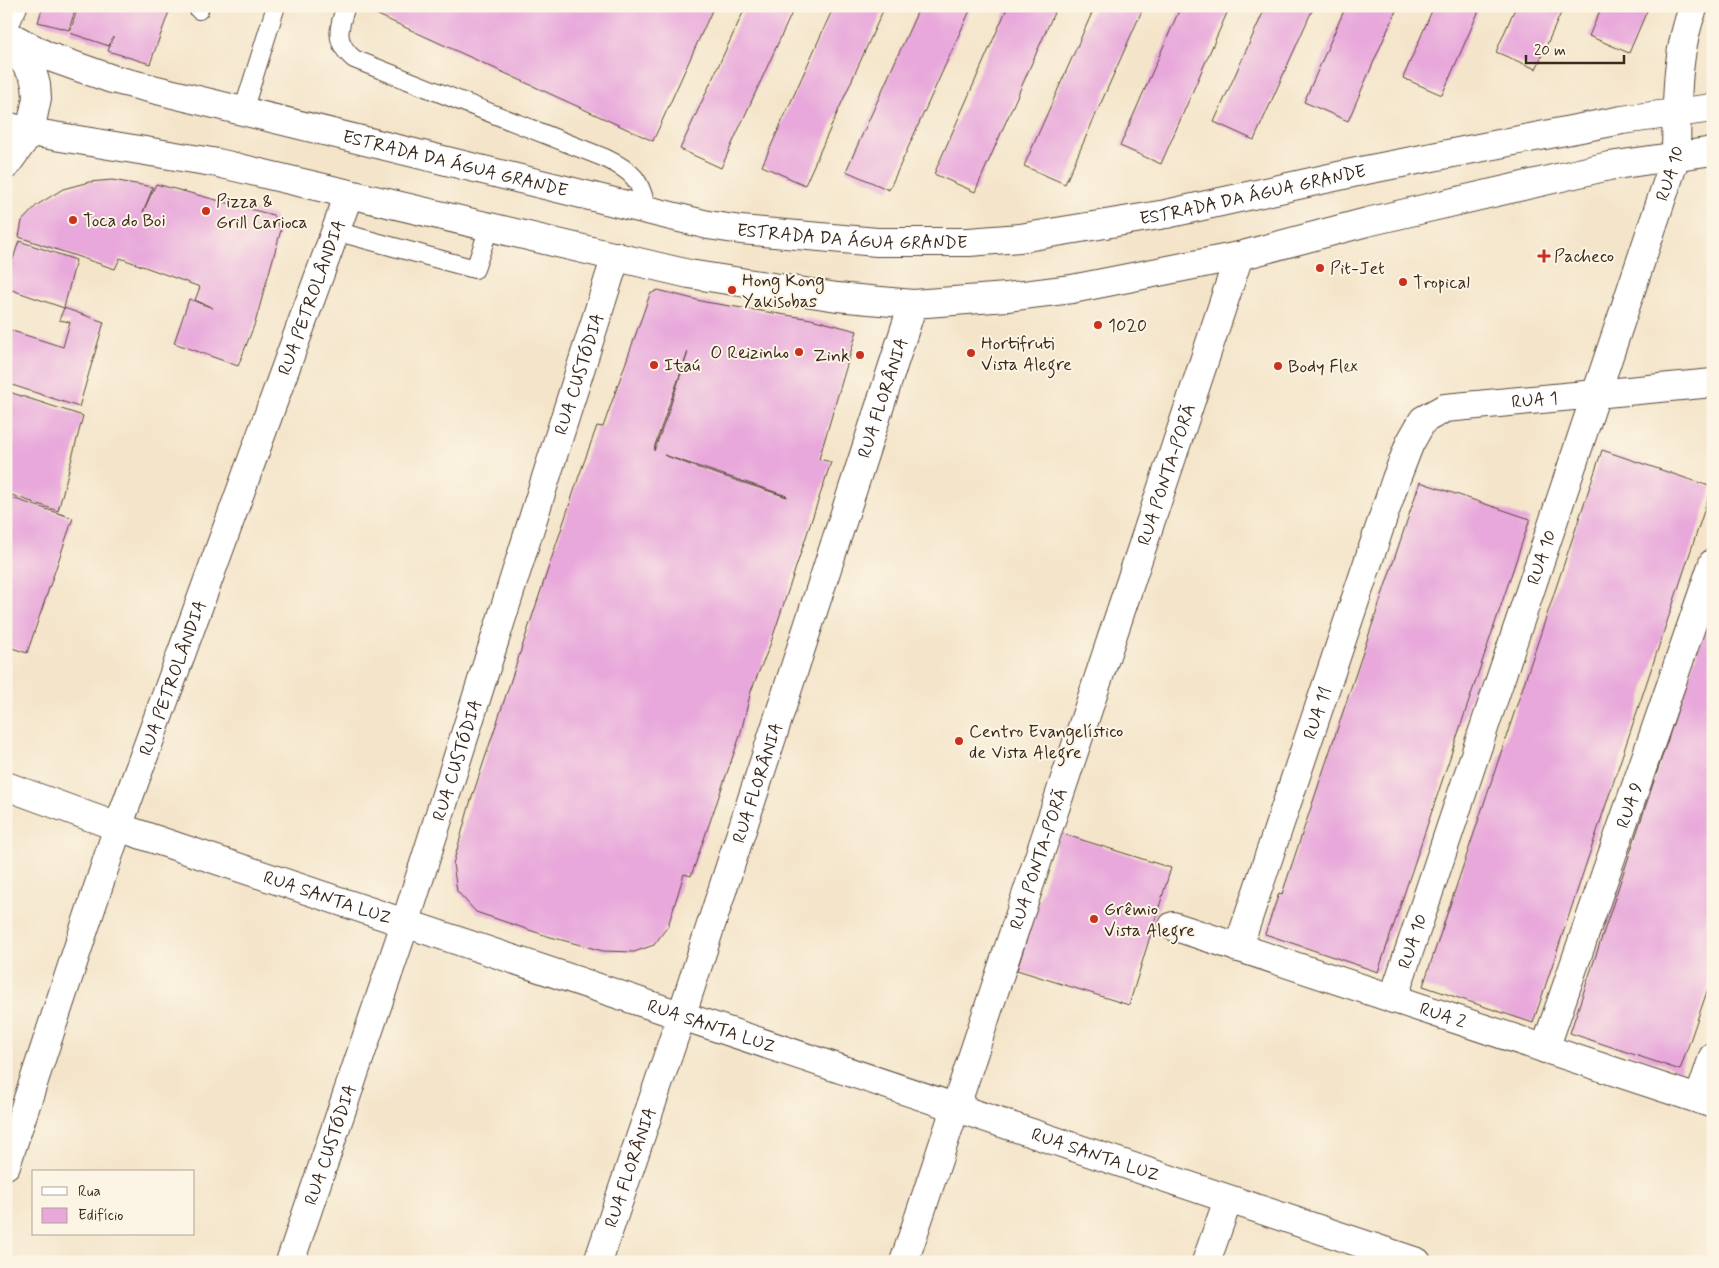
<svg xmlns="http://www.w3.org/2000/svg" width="1719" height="1268" font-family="Mynerve,sans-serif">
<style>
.building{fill:#e8a8db;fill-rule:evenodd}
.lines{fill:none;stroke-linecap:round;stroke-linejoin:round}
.service-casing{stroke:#574638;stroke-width:20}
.minor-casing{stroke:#574638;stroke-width:30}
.tertiary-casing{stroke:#574638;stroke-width:30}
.secondary-casing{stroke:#574638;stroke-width:30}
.service{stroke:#fff;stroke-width:18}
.minor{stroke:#fff;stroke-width:28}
.tertiary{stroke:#fff;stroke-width:28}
.secondary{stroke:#fff;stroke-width:28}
.poi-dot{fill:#c8321e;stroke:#fcf5e5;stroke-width:2}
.labels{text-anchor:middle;stroke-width:4;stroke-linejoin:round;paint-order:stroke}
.street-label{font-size:18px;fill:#3b2a1e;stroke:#fcf5e5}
.poi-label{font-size:18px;fill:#3b2a1e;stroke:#fcf5e5;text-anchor:start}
</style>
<rect width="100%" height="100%" fill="#fcf5e5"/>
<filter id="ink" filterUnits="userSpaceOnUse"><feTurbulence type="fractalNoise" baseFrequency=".02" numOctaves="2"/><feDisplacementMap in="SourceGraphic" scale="10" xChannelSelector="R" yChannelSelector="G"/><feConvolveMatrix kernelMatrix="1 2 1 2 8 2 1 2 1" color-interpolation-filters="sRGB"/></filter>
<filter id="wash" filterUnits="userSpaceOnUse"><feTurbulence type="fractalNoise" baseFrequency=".0096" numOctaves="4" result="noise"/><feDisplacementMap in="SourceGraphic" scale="20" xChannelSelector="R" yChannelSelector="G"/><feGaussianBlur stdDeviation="1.12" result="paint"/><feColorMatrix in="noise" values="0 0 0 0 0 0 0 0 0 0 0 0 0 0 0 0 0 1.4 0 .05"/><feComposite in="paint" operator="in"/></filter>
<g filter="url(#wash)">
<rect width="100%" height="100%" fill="#f4e5ca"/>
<g id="blocks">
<g class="building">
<path d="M43,6H76L69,30L38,22Z"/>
<path d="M78,6H171L150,64L108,51L113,37L109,46L70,33Z"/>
<path d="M366,6H714L653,141L365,9Z"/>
<path d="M746,6H795L721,168L680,149Z"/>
<path d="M834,6H885L805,185L762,166Z"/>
<path d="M920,6H972L889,190L846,171Z"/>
<path d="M1008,6H1057L975,192L934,174Z"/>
<path d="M1095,6H1144L1065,184L1024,166Z"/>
<path d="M1181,6H1230L1161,164L1120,146Z"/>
<path d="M1266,6H1314L1254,140L1214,122Z"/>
<path d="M1346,6H1398L1348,121L1304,102Z"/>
<path d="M1434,6H1481L1442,95L1403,78Z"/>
<path d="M1516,6H1564L1536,69L1496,52Z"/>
<path d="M1602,6H1649L1629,53L1589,36Z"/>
<path d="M112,180L153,187L143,212L156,184L273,215L281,230L255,323L238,366L174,343L189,299L213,308L195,300L200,287L120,258L115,269L19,237L22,221L37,205L63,189L89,182Z"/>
<path d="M19,241L76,260L64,308L6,288V280Z"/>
<path d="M658,290L705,302L811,319L857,331L819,459L831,462L770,645L751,691L740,736L691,876L684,874L668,926L654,945L634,952L603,951L547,936L476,912L457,891L453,864L470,803L579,476L597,426L603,427L650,294ZM688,352L668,413L654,451L655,445ZM664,455L787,496V497L704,470Z"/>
<path d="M64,308L104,322L79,407L6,383V329L63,347L70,322L59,320Z"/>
<path d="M6,391L83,416L58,511L6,493Z"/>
<path d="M1602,450L1712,487L1533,1023L1423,986Z"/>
<path d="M1420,482L1530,519L1378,972L1265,934L1279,893L1282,894Z"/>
<path d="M6,496L73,518L27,653L6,646Z"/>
<path d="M1712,607L1713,974L1680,1070L1570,1033Z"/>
<path d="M1060,833L1171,868L1129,1005L1017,970Z"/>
</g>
</g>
</g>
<g filter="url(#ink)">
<use href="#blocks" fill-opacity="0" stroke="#574638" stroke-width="1"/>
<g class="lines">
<defs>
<g id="service">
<path d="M346,6C338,29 334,42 354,59L605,158C634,172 640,179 647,210"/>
<path d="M199,10L200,6"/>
<path d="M243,111L276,6"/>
<path d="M335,231L475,269L489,228"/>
</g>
<g id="minor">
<path id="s1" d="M6,786L118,827L1417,1262"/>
<path id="s2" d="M1173,926L1713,1104"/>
<path id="s3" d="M1238,948L1396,479L1410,443L1423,420L1445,408L1713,383"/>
<path id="s4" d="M1393,999L1676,156C1677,107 1675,52 1694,6"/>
<path id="s5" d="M1545,1049L1713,563"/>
<path d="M1699,1099L1713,1057"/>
<path id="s6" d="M6,1165L118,827L349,194"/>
<path id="s7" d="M290,1262L405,924L616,256"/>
<path id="s8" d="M598,1262L681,1017L913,304"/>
<path id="s9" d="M904,1262L1239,256"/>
<path d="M1206,1262L1228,1200"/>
</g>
<g id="tertiary">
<path d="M6,21L13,6"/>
<path d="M6,38L33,74L36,85L37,98L30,132L6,165"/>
</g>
<g id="secondary">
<path id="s10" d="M6,34L47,56L112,79L708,225L741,230L877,242H969L1020,238L1166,214L1366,170L1622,120L1713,108"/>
<path d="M6,126L30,132L218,163L689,274L837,297L913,304L1007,297L1072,289L1239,256L1367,222L1609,166L1713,151"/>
</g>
</defs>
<use href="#service" class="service-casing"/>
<use href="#minor" class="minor-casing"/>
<use href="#tertiary" class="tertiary-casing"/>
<use href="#secondary" class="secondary-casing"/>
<use href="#service" class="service"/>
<use href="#minor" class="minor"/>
<use href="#tertiary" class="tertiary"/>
<use href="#secondary" class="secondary"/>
</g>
</g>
<g class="poi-dot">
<circle cx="206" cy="211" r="5"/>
<circle cx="73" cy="220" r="5"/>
<path d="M1541.5 248.5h5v5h5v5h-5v5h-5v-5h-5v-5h5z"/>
<circle cx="1320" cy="268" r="5"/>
<circle cx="1403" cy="282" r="5"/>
<circle cx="732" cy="290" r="5"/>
<circle cx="1098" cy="325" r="5"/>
<circle cx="799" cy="352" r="5"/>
<circle cx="971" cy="353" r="5"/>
<circle cx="860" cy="355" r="5"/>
<circle cx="654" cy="365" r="5"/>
<circle cx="1278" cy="366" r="5"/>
<circle cx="959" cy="741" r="5"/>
<circle cx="1094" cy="919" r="5"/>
</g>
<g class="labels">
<g class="street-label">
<text dy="6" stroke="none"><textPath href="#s10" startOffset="469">ESTRADA DA ÁGUA GRANDE</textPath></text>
<text dy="6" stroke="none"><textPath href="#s4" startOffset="871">RUA 10</textPath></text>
<text dy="6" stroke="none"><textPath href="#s10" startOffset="1279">ESTRADA DA ÁGUA GRANDE</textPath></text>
<text dy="6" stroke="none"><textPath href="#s10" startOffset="874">ESTRADA DA ÁGUA GRANDE</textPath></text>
<text dy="6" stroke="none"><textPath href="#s6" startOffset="920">RUA PETROLÂNDIA</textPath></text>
<text dy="6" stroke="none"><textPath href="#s7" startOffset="934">RUA CUSTÓDIA</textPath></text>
<text dy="6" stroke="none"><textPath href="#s8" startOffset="910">RUA FLORÂNIA</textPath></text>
<text dy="6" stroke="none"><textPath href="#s3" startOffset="675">RUA 1</textPath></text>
<text dy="6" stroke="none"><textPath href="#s9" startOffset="830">RUA PONTA-PORÃ</textPath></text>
<text dy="6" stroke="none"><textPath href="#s4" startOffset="466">RUA 10</textPath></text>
<text dy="6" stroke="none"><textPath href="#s6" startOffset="515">RUA PETROLÂNDIA</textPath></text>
<text dy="6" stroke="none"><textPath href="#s3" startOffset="248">RUA 11</textPath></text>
<text dy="6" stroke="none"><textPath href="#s7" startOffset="529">RUA CUSTÓDIA</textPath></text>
<text dy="6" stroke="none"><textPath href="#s8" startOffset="505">RUA FLORÂNIA</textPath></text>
<text dy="6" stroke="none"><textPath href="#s5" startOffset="258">RUA 9</textPath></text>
<text dy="6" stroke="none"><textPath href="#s9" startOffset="425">RUA PONTA-PORÃ</textPath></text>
<text dy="6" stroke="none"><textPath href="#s1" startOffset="340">RUA SANTA LUZ</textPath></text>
<text dy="6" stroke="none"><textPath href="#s4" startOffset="61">RUA 10</textPath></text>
<text dy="6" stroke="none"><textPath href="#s2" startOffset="284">RUA 2</textPath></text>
<text dy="6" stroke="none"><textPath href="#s1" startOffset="745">RUA SANTA LUZ</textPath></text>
<text dy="6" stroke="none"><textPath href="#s7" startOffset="124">RUA CUSTÓDIA</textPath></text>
<text dy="6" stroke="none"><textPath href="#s1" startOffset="1150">RUA SANTA LUZ</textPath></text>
<text dy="6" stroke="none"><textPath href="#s8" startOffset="100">RUA FLORÂNIA</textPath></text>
</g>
<g class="poi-label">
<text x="216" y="207">Pizza &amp;<tspan x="216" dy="21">Grill Carioca</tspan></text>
<text x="83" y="226">Toca do Boi</text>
<text x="1554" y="262">Pacheco</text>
<text x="1330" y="274">Pit-Jet</text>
<text x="742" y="286">Hong Kong<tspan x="742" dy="21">Yakisobas</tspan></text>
<text x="1413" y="288">Tropical</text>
<text x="1108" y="331">1020</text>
<text x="981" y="349">Hortifruti<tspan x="981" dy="21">Vista Alegre</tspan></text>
<text x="789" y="358" text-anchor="end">O Reizinho</text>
<text x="850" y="361" text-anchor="end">Zink</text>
<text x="664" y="371">Itaú</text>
<text x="1288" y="372">Body Flex</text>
<text x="969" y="737">Centro Evangelístico<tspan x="969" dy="21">de Vista Alegre</tspan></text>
<text x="1104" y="915">Grêmio<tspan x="1104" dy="21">Vista Alegre</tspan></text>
</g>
</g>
<rect width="1719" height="1268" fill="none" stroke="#fcf5e5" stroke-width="25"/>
<rect x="32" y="1170" width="162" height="65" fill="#fcf5e5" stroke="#afa495"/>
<rect x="42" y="1187" width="25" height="8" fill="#ffffff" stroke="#afa495"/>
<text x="78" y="1196" font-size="15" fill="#3b2a1e">Rua</text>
<rect x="42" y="1208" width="25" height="15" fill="#e8a8db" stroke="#afa495"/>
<text x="78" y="1220" font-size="15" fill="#3b2a1e">Edifício</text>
<path d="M1526 55v8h98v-8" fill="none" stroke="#3b2a1e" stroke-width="2.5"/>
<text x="1534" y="55" font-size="15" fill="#3b2a1e" stroke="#fcf5e5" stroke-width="4" paint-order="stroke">20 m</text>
</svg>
